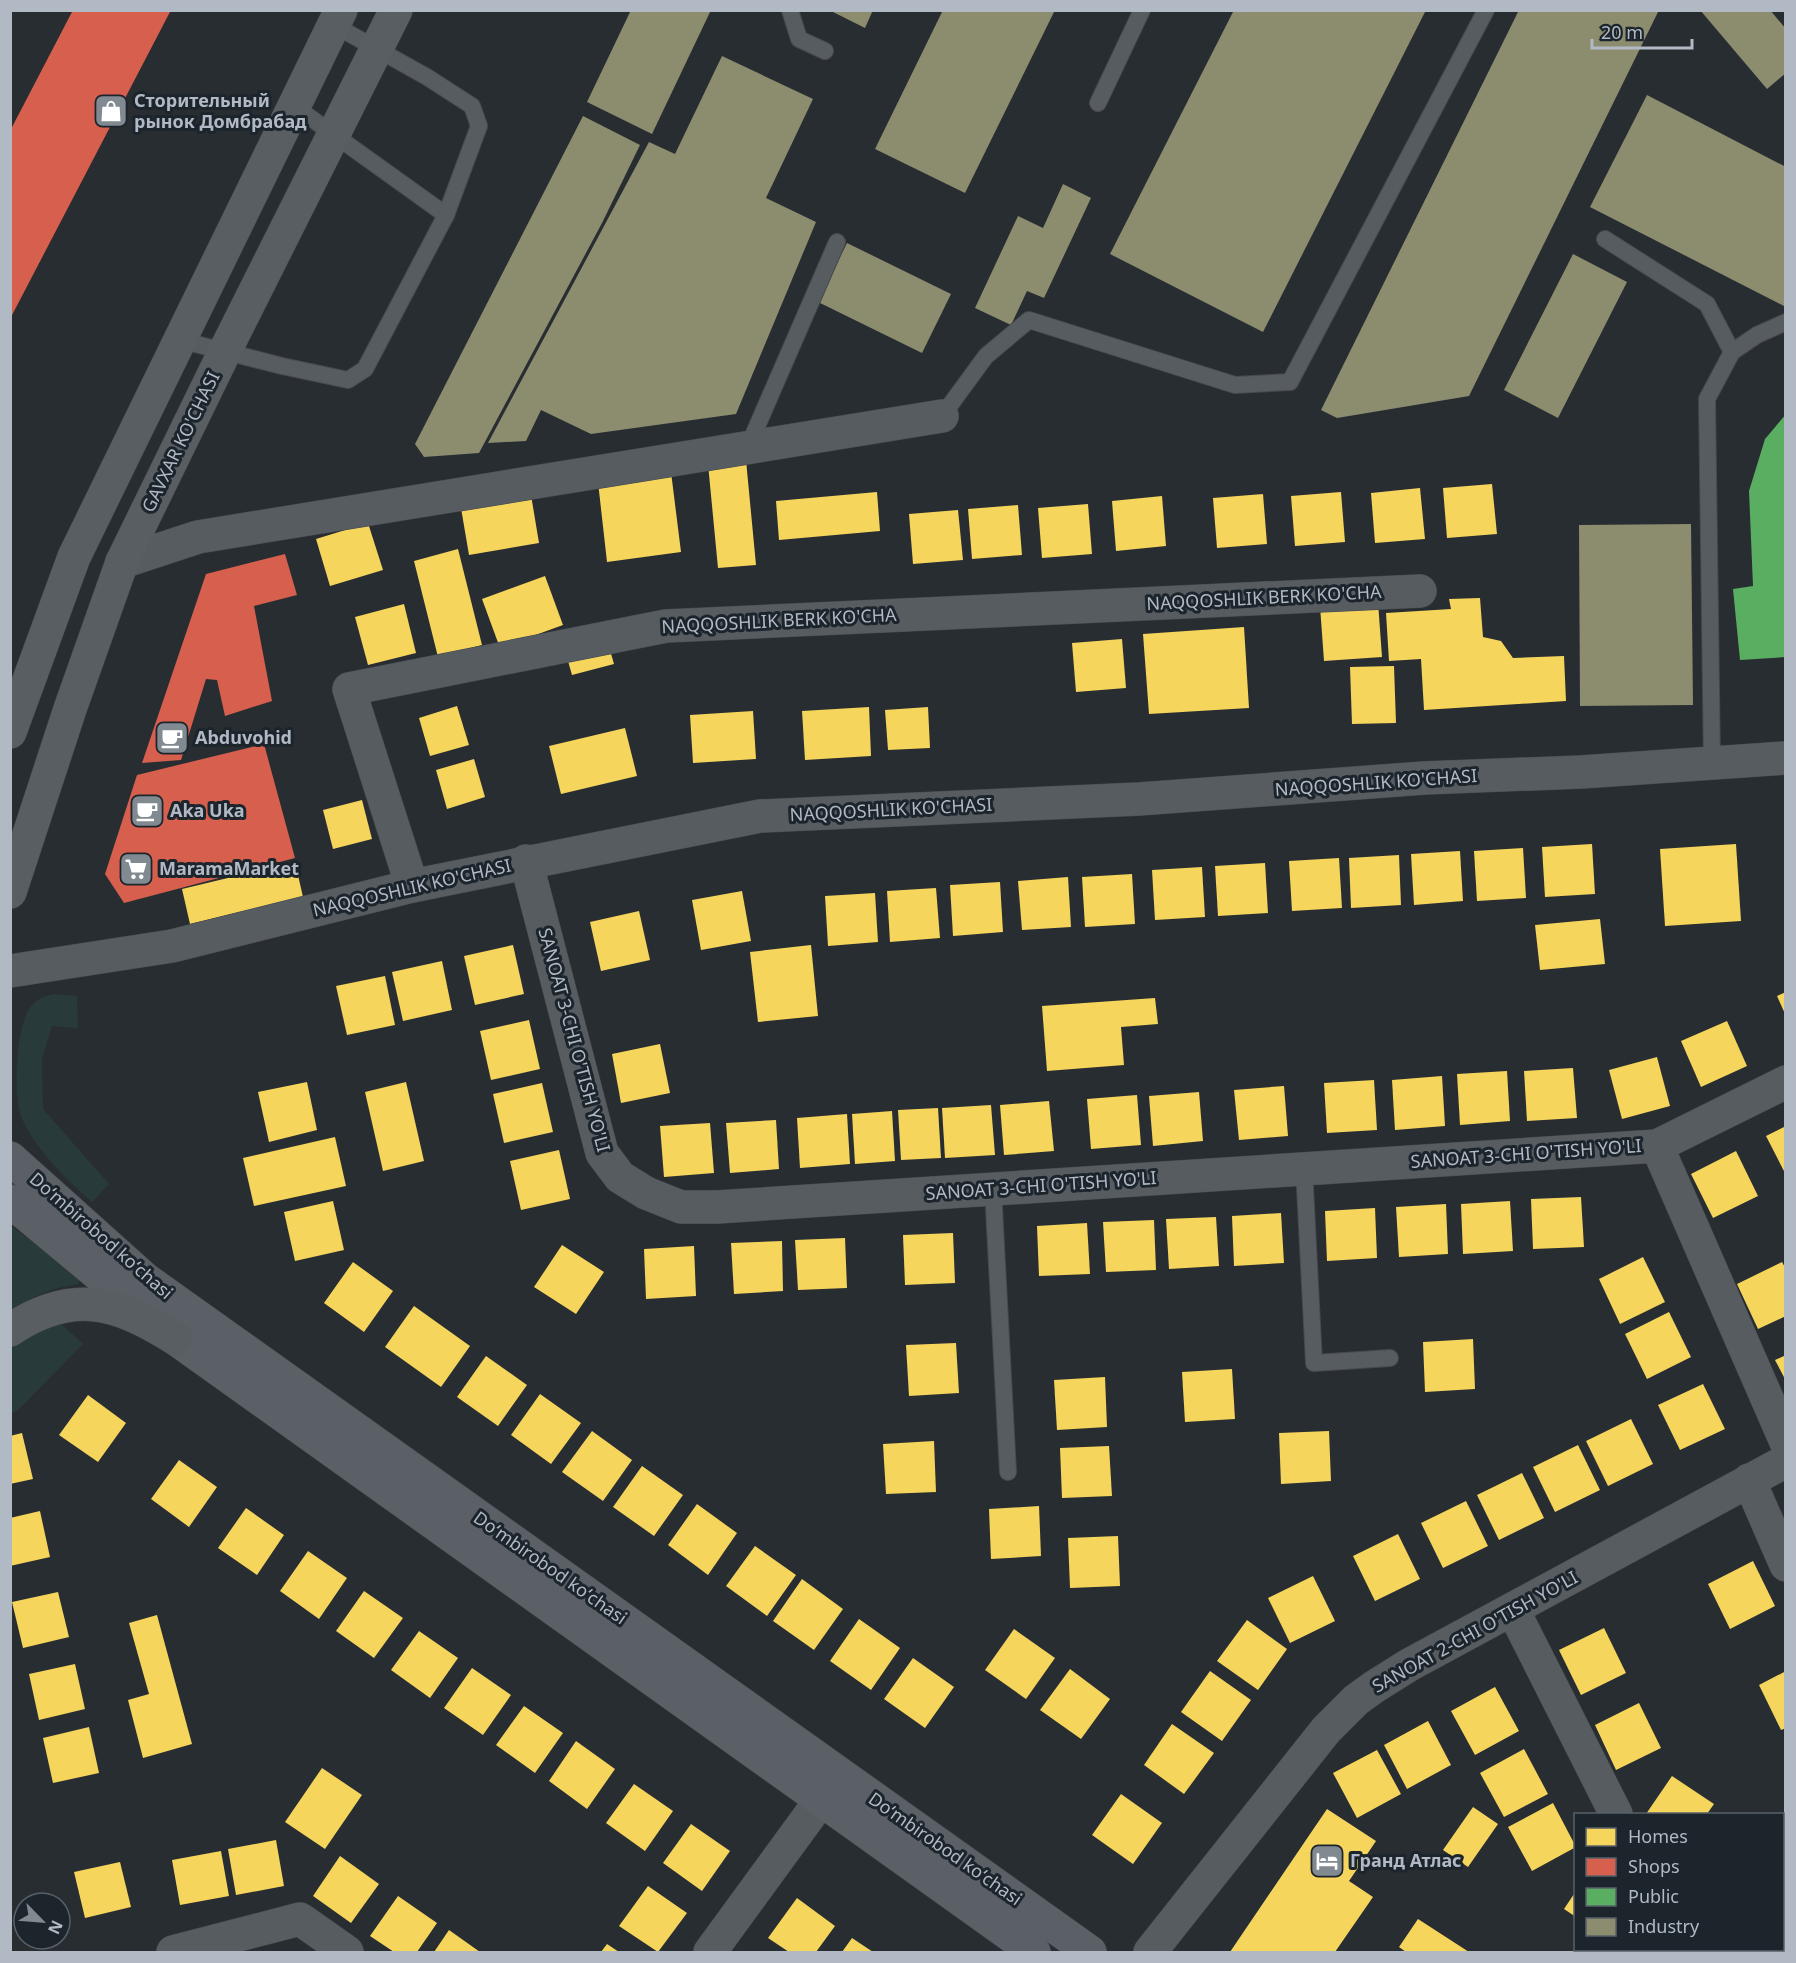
<svg xmlns="http://www.w3.org/2000/svg" width="1796" height="1963" font-family="'Noto Sans',sans-serif">
<style>
.green{fill:#283a39}
.homes{fill:#f6d55c}
.shops{fill:#d6604d}
.public{fill:#5aae61}
.industry{fill:#8c8c6e}
.lines{fill:none;stroke-linecap:round;stroke-linejoin:round}
.service-casing{stroke:#46494d;stroke-width:18}
.minor-casing{stroke:#46494d;stroke-width:34}
.secondary-casing{stroke:#46494d;stroke-width:34}
.primary-casing{stroke:#454a4f;stroke-width:34}
.service{stroke:#575c61;stroke-width:16}
.minor{stroke:#575c61;stroke-width:33}
.secondary{stroke:#5b5f66;stroke-width:33}
.primary{stroke:#595e63;stroke-width:33}
.labels{text-anchor:middle;stroke-width:6;stroke-linejoin:round;paint-order:stroke}
.poi-label{font-size:18px;font-weight:bold;fill:#b1bac4;stroke:#1c242c;text-anchor:start}
.street-label{font-size:18px;fill:#b1bac4;stroke:#1c242c}
</style>
<rect width="100%" height="100%" fill="#282d32"/>
<g class="green">
<path d="M54,994L77,996L78,1028L52,1026L42,1059L43,1109L109,1184L92,1202C66,1179 39,1153 23,1121C12,1100 16,1032 28,1011C34,1001 43,996 54,994Z"/>
<path d="M11,1226L81,1277L78,1284C53,1288 31,1296 11,1311Z"/>
<path d="M60,1323L83,1344L18,1410L11,1414V1349L27,1336Z"/>
</g>
<g class="homes">
<path d="M746,460L756,565L718,568L708,464Z"/>
<path d="M671,472L681,552L607,562L598,482Z"/>
<path d="M1492,484L1497,534L1447,538L1443,488Z"/>
<path d="M1420,488L1425,539L1375,543L1371,493Z"/>
<path d="M877,492L880,531L779,540L776,501Z"/>
<path d="M1341,492L1345,542L1295,546L1291,496Z"/>
<path d="M1263,494L1267,544L1217,548L1213,498Z"/>
<path d="M531,495L539,543L469,555L461,508Z"/>
<path d="M1162,496L1166,546L1116,551L1112,501Z"/>
<path d="M1088,504L1092,554L1042,558L1038,508Z"/>
<path d="M1018,505L1022,555L972,559L968,509Z"/>
<path d="M958,510L963,560L913,564L909,514Z"/>
<path d="M368,523L383,570L330,586L316,539Z"/>
<path d="M458,549L482,645L438,657L414,561Z"/>
<path d="M545,576L563,625L500,648L482,599Z"/>
<path d="M1480,598L1483,637L1501,641L1513,658L1564,656L1566,701L1424,710L1421,659L1389,661L1386,613L1451,609L1449,599Z"/>
<path d="M1378,602L1382,657L1324,661L1320,606Z"/>
<path d="M404,604L416,653L368,665L355,617Z"/>
<path d="M1244,627L1249,708L1149,714L1143,634Z"/>
<path d="M1122,639L1126,688L1076,692L1072,643Z"/>
<path d="M608,643L614,664L572,675L566,654Z"/>
<path d="M1394,666L1396,723L1352,724L1350,667Z"/>
<path d="M457,706L469,745L430,756L419,718Z"/>
<path d="M869,707L871,756L805,760L802,711Z"/>
<path d="M928,707L930,748L888,750L885,710Z"/>
<path d="M753,711L756,759L693,763L690,715Z"/>
<path d="M625,728L637,776L561,794L549,746Z"/>
<path d="M474,759L485,797L447,809L436,770Z"/>
<path d="M362,800L372,839L333,849L323,810Z"/>
<path d="M1592,844L1595,894L1545,897L1542,847Z"/>
<path d="M1736,844L1741,921L1665,926L1660,849Z"/>
<path d="M1523,848L1526,898L1477,901L1474,851Z"/>
<path d="M1460,851L1463,901L1414,905L1411,854Z"/>
<path d="M1399,855L1401,905L1351,908L1349,858Z"/>
<path d="M1339,858L1342,908L1292,911L1289,861Z"/>
<path d="M295,862L303,897L190,924L182,889Z"/>
<path d="M1265,863L1268,913L1218,916L1215,866Z"/>
<path d="M1202,867L1205,917L1155,920L1152,870Z"/>
<path d="M1132,874L1135,924L1085,927L1082,877Z"/>
<path d="M1068,877L1071,927L1022,930L1018,881Z"/>
<path d="M1000,882L1003,932L953,936L950,885Z"/>
<path d="M936,888L940,938L890,942L887,891Z"/>
<path d="M742,891L751,941L701,950L692,900Z"/>
<path d="M875,893L878,942L828,946L825,896Z"/>
<path d="M639,911L650,960L601,971L590,922Z"/>
<path d="M1600,919L1605,964L1540,970L1535,925Z"/>
<path d="M513,945L524,994L475,1005L464,956Z"/>
<path d="M811,945L818,1016L758,1022L750,952Z"/>
<path d="M442,961L452,1010L403,1021L392,972Z"/>
<path d="M385,976L395,1025L347,1035L336,986Z"/>
<path d="M1786,992V1016L1777,996Z"/>
<path d="M1155,998L1158,1024L1121,1027L1124,1065L1047,1071L1042,1006Z"/>
<path d="M529,1020L540,1069L491,1080L480,1031Z"/>
<path d="M1727,1021L1747,1066L1701,1087L1681,1041Z"/>
<path d="M660,1044L670,1093L621,1103L612,1054Z"/>
<path d="M1657,1057L1670,1106L1622,1119L1609,1070Z"/>
<path d="M1573,1068L1577,1118L1527,1121L1524,1071Z"/>
<path d="M1507,1071L1510,1121L1460,1125L1457,1074Z"/>
<path d="M1442,1076L1445,1126L1395,1130L1392,1080Z"/>
<path d="M1374,1080L1377,1130L1327,1133L1324,1083Z"/>
<path d="M307,1082L317,1130L269,1142L258,1092Z"/>
<path d="M406,1082L424,1161L383,1171L365,1092Z"/>
<path d="M542,1083L553,1132L504,1143L493,1094Z"/>
<path d="M1284,1086L1288,1136L1239,1140L1234,1090Z"/>
<path d="M1199,1092L1203,1141L1153,1146L1149,1096Z"/>
<path d="M1137,1095L1141,1145L1091,1149L1087,1099Z"/>
<path d="M1049,1101L1054,1151L1004,1155L1000,1105Z"/>
<path d="M991,1105L995,1155L945,1158L942,1108Z"/>
<path d="M938,1108L941,1158L901,1160L898,1110Z"/>
<path d="M892,1111L895,1161L855,1164L852,1114Z"/>
<path d="M847,1114L850,1164L800,1168L797,1118Z"/>
<path d="M776,1120L779,1169L730,1173L726,1123Z"/>
<path d="M710,1123L714,1173L664,1177L660,1126Z"/>
<path d="M1786,1126V1175L1766,1136Z"/>
<path d="M335,1137L346,1186L254,1206L243,1158Z"/>
<path d="M559,1150L570,1199L521,1210L510,1161Z"/>
<path d="M1736,1151L1758,1196L1713,1218L1691,1174Z"/>
<path d="M1581,1197L1584,1247L1533,1249L1531,1199Z"/>
<path d="M333,1201L344,1250L295,1261L284,1212Z"/>
<path d="M1510,1201L1513,1251L1463,1254L1461,1204Z"/>
<path d="M1446,1204L1448,1254L1399,1257L1396,1207Z"/>
<path d="M1375,1208L1377,1258L1327,1261L1325,1211Z"/>
<path d="M1281,1213L1284,1263L1234,1266L1232,1216Z"/>
<path d="M1216,1217L1219,1266L1169,1269L1166,1219Z"/>
<path d="M1154,1220L1156,1270L1106,1272L1103,1222Z"/>
<path d="M1087,1223L1090,1274L1039,1276L1037,1226Z"/>
<path d="M953,1233L955,1283L905,1285L903,1235Z"/>
<path d="M845,1238L847,1288L798,1290L795,1240Z"/>
<path d="M782,1241L783,1291L734,1294L731,1243Z"/>
<path d="M562,1245L604,1272L576,1314L534,1287Z"/>
<path d="M694,1246L696,1296L646,1299L644,1249Z"/>
<path d="M1643,1257L1665,1302L1620,1324L1599,1279Z"/>
<path d="M353,1262L393,1291L364,1332L324,1303Z"/>
<path d="M1782,1262L1786,1269V1316L1758,1329L1737,1284Z"/>
<path d="M414,1306L470,1346L441,1387L385,1347Z"/>
<path d="M1669,1312L1691,1357L1647,1379L1625,1334Z"/>
<path d="M1473,1339L1475,1389L1425,1392L1423,1342Z"/>
<path d="M956,1343L959,1393L909,1396L906,1345Z"/>
<path d="M1786,1355V1381L1775,1360Z"/>
<path d="M486,1356L527,1385L498,1426L457,1397Z"/>
<path d="M1232,1369L1235,1419L1185,1422L1182,1372Z"/>
<path d="M1105,1377L1107,1427L1057,1430L1054,1380Z"/>
<path d="M1703,1384L1725,1429L1680,1450L1658,1405Z"/>
<path d="M540,1394L581,1423L551,1464L511,1435Z"/>
<path d="M88,1395L126,1423L98,1462L59,1435Z"/>
<path d="M1631,1419L1653,1464L1608,1486L1586,1441Z"/>
<path d="M592,1431L632,1460L603,1501L562,1472Z"/>
<path d="M1329,1431L1331,1481L1281,1484L1279,1433Z"/>
<path d="M22,1433L33,1479L10,1484V1436Z"/>
<path d="M934,1441L936,1492L886,1494L883,1444Z"/>
<path d="M1578,1445L1600,1490L1555,1512L1533,1467Z"/>
<path d="M1109,1446L1112,1496L1062,1498L1060,1448Z"/>
<path d="M179,1460L217,1487L189,1527L151,1499Z"/>
<path d="M642,1466L683,1495L654,1536L613,1507Z"/>
<path d="M1522,1473L1544,1518L1499,1540L1477,1495Z"/>
<path d="M1466,1501L1488,1546L1443,1568L1421,1523Z"/>
<path d="M697,1504L737,1533L708,1575L668,1545Z"/>
<path d="M1039,1506L1041,1556L991,1559L989,1509Z"/>
<path d="M246,1508L284,1535L257,1575L218,1548Z"/>
<path d="M40,1511L50,1557L10,1566V1518Z"/>
<path d="M1398,1534L1420,1579L1375,1601L1353,1556Z"/>
<path d="M1118,1536L1120,1586L1070,1588L1068,1538Z"/>
<path d="M755,1546L796,1575L767,1616L726,1586Z"/>
<path d="M308,1551L347,1578L319,1619L280,1591Z"/>
<path d="M1753,1561L1775,1606L1730,1629L1708,1584Z"/>
<path d="M1313,1576L1335,1621L1290,1643L1268,1598Z"/>
<path d="M802,1579L843,1609L814,1650L773,1621Z"/>
<path d="M364,1591L403,1618L374,1658L336,1631Z"/>
<path d="M58,1592L69,1637L23,1648L12,1602Z"/>
<path d="M157,1615L192,1744L143,1758L128,1700L149,1694L129,1623Z"/>
<path d="M859,1619L900,1648L871,1690L830,1661Z"/>
<path d="M1247,1620L1287,1649L1258,1690L1217,1661Z"/>
<path d="M1604,1628L1626,1673L1581,1695L1559,1650Z"/>
<path d="M1014,1629L1055,1658L1026,1699L985,1670Z"/>
<path d="M419,1631L458,1658L430,1698L391,1670Z"/>
<path d="M913,1658L954,1687L925,1728L884,1699Z"/>
<path d="M75,1664L85,1709L39,1720L29,1674Z"/>
<path d="M472,1668L511,1695L483,1735L444,1708Z"/>
<path d="M1070,1669L1110,1699L1081,1739L1040,1710Z"/>
<path d="M1210,1671L1251,1700L1222,1741L1181,1712Z"/>
<path d="M1786,1671V1728L1781,1730L1759,1685Z"/>
<path d="M1495,1687L1519,1731L1475,1755L1451,1711Z"/>
<path d="M1639,1703L1661,1748L1616,1770L1595,1725Z"/>
<path d="M524,1706L563,1733L535,1773L496,1745Z"/>
<path d="M1428,1721L1451,1765L1407,1789L1384,1745Z"/>
<path d="M1172,1724L1214,1753L1184,1794L1144,1765Z"/>
<path d="M89,1727L99,1773L53,1783L43,1738Z"/>
<path d="M576,1741L615,1769L587,1809L549,1781Z"/>
<path d="M1524,1749L1548,1794L1504,1817L1480,1773Z"/>
<path d="M1377,1750L1401,1794L1357,1818L1333,1773Z"/>
<path d="M322,1768L362,1795L325,1849L285,1822Z"/>
<path d="M1672,1776L1714,1804L1707,1814H1646Z"/>
<path d="M634,1784L673,1811L645,1851L606,1823Z"/>
<path d="M1121,1794L1162,1823L1133,1864L1092,1835Z"/>
<path d="M1553,1803L1576,1847L1532,1871L1508,1827Z"/>
<path d="M1473,1807L1498,1824L1468,1867L1443,1850Z"/>
<path d="M1327,1809L1376,1841L1349,1881L1373,1897L1335,1952H1230Z"/>
<path d="M691,1824L730,1851L702,1891L663,1863Z"/>
<path d="M276,1840L284,1886L236,1895L228,1849Z"/>
<path d="M221,1851L229,1896L180,1905L172,1860Z"/>
<path d="M340,1856L379,1884L351,1923L313,1896Z"/>
<path d="M120,1862L131,1907L85,1918L74,1872Z"/>
<path d="M648,1886L687,1913L658,1952L619,1926Z"/>
<path d="M1576,1891V1917L1564,1909Z"/>
<path d="M398,1896L437,1923L417,1952H394L370,1936Z"/>
<path d="M797,1898L835,1926L816,1952H789L768,1938Z"/>
<path d="M1418,1919L1469,1952H1406L1399,1947Z"/>
<path d="M449,1930L480,1952H434Z"/>
<path d="M852,1938L873,1952H842Z"/>
<path d="M607,1944L619,1952H601Z"/>
<path d="M1646,1950H1707L1705,1952H1644Z"/>
</g>
<g class="shops">
<path d="M73,10H171L10,319V131Z"/>
<path d="M285,554L297,595L254,606L272,701L225,716L217,680L206,679L181,760L142,763L206,574Z"/>
<path d="M264,744L295,858L124,903L105,874L137,775Z"/>
</g>
<path class="public" d="M1786,414V657L1740,660L1733,589L1753,586L1749,491L1765,439Z"/>
<g class="industry">
<path d="M631,10H711L652,134L587,102Z"/>
<path d="M829,10H873L865,28Z"/>
<path d="M943,10H1055L965,193L875,149Z"/>
<path d="M1234,10H1426L1263,332L1110,254Z"/>
<path d="M1519,10H1659L1469,396L1337,418L1321,410Z"/>
<path d="M1700,10H1770L1786,29V73L1767,89Z"/>
<path d="M722,56L813,99L766,198L816,222L736,414L591,434L541,410L526,441L488,443L649,142L675,154Z"/>
<path d="M1647,95L1786,167V307L1590,207Z"/>
<path d="M583,116L640,145L602,223L479,453L424,457L415,444Z"/>
<path d="M1063,184L1091,198L1044,298L1027,291L1011,325L975,308L1018,216L1043,228Z"/>
<path d="M847,243L951,294L922,353L818,302Z"/>
<path d="M1573,254L1627,282L1558,418L1504,390Z"/>
<path d="M1691,524L1693,705L1580,706L1579,525Z"/>
</g>
<g class="lines">
<defs>
<g id="service">
<path d="M790,10L799,39L825,51"/>
<path d="M1098,103L1142,10"/>
<path d="M294,106L446,215"/>
<path d="M1605,239L1707,304L1732,352L1707,399L1712,763"/>
<path d="M180,340L282,366L348,380L365,369L446,215L479,126L472,106L427,77L334,25"/>
<path d="M1732,352L1757,335L1786,322"/>
<path d="M942,416L986,356L1029,320L1235,385L1290,382L1486,10"/>
<path d="M748,447L837,242"/>
<path d="M1304,1168L1314,1363L1390,1358"/>
<path d="M993,1189L1008,1472"/>
</g>
<g id="minor">
<path d="M122,562L198,537L942,416"/>
<path d="M526,861L602,1153L620,1177L646,1193L681,1207H717L1657,1146L1786,1082"/>
<path d="M412,886L349,689L666,626L1420,591"/>
<path d="M10,971L172,946L412,886L760,816L1139,799L1424,778L1581,772L1786,758"/>
<path d="M1657,1146L1786,1442"/>
<path d="M1749,1480L1786,1565"/>
<path d="M1513,1610L1616,1814"/>
<path d="M1782,1947L1786,1949"/>
<path d="M173,1952L300,1919L347,1952"/>
<path d="M710,1952L837,1778"/>
<path d="M1150,1952L1326,1730L1356,1700L1374,1687L1409,1665L1786,1461"/>
</g>
<g id="secondary">
<path d="M10,1158L145,1279L1090,1952"/>
<path d="M10,1201L176,1339L1034,1952"/>
</g>
<g id="primary">
<path d="M10,732L74,557L341,10"/>
<path d="M10,892L70,709L122,562L225,351L396,10"/>
<path d="M10,1330C73,1288 117,1302 176,1339"/>
</g>
</defs>
<use href="#service" class="service-casing"/>
<use href="#minor" class="minor-casing"/>
<use href="#secondary" class="secondary-casing"/>
<use href="#primary" class="primary-casing"/>
<use href="#service" class="service"/>
<use href="#minor" class="minor"/>
<use href="#secondary" class="secondary"/>
<use href="#primary" class="primary"/>
</g>
<defs>
<symbol id="shop-square" viewBox="-11 -11 22 22"><rect x="-9" y="-9" width="18" height="18" rx="4" fill="#818991" stroke="#1c242c"/><path d="M-5-2.5h2.3a2.7 3.5 0 0 1 5.4 0H5L5.5 6h-11ZM-1.5-2.5h3a1.5 2.3 0 0 0-3 0Z" fill="#fff"/></symbol>
<symbol id="cafe-square" viewBox="-11 -11 22 22"><rect x="-9" y="-9" width="18" height="18" rx="4" fill="#818991" stroke="#1c242c"/><path d="M-5.5-4.5H6V0H3Q3 3.5 0 3.5H-2.5Q-5.5 3.5-5.5 0ZM3-3.2v2h1.7v-2ZM-6 4.5H4V6H-6Z" fill="#fff"/></symbol>
<symbol id="supermarket-square" viewBox="-11 -11 22 22"><rect x="-9" y="-9" width="18" height="18" rx="4" fill="#818991" stroke="#1c242c"/><path d="M-6-5.5h2.5l.6 2H6L4.5 2H-2.5L-4.4-4H-6ZM-1.5 3.2a1.3 1.3 0 1 0 .1 0ZM3 3.2a1.3 1.3 0 1 0 .1 0Z" fill="#fff"/></symbol>
<symbol id="hotel-square" viewBox="-11 -11 22 22"><rect x="-9" y="-9" width="18" height="18" rx="4" fill="#818991" stroke="#1c242c"/><path d="M-6-4.5h1.5V1H6V5H4.5V3h-9V5H-6ZM-4 0a1.8 1.8 0 1 1 3.6 0ZM.5 0V-2.5h3Q6-2.5 6 0Z" fill="#fff"/></symbol>
</defs>
<g fill-rule="evenodd">
<use href="#shop-square" x="92" y="92" width="38" height="38"/>
<use href="#cafe-square" x="153" y="719" width="38" height="38"/>
<use href="#cafe-square" x="128" y="792" width="38" height="38"/>
<use href="#supermarket-square" x="117" y="850" width="38" height="38"/>
<use href="#hotel-square" x="1308" y="1842" width="38" height="38"/>
</g>
<g class="labels">
<g class="poi-label">
<text x="134" y="107">Сторительный<tspan x="134" dy="21">рынок Домбрабад</tspan></text>
<text x="195" y="744">Abduvohid</text>
<text x="170" y="817">Aka Uka</text>
<text x="159" y="875">MaramaMarket</text>
<text x="1350" y="1867">Гранд Атлас</text>
</g>
<g class="street-label">
<text transform="translate(181 442) rotate(-64)" y="6">GAVXAR KO'CHASI</text>
<text transform="translate(1264 598) rotate(-3)" y="6">NAQQOSHLIK BERK KO'CHA</text>
<text transform="translate(779 621) rotate(-3)" y="6">NAQQOSHLIK BERK KO'CHA</text>
<text transform="translate(1376 783) rotate(-4)" y="6">NAQQOSHLIK KO'CHASI</text>
<text transform="translate(891 810) rotate(-3)" y="6">NAQQOSHLIK KO'CHASI</text>
<text transform="translate(412 888) rotate(-13)" y="6">NAQQOSHLIK KO'CHASI</text>
<text transform="translate(574 1040) rotate(75)" y="6">SANOAT 3-CHI O'TISH YO'LI</text>
<text transform="translate(1526 1154) rotate(-4)" y="6">SANOAT 3-CHI O'TISH YO'LI</text>
<text transform="translate(1041 1186) rotate(-4)" y="6">SANOAT 3-CHI O'TISH YO'LI</text>
<text transform="translate(101 1236) rotate(41)" y="6">Doʻmbirobod koʻchasi</text>
<text transform="translate(550 1568) rotate(35)" y="6">Doʻmbirobod koʻchasi</text>
<text transform="translate(1475 1632) rotate(-29)" y="6">SANOAT 2-CHI O'TISH YO'LI</text>
<text transform="translate(945 1849) rotate(35)" y="6">Doʻmbirobod koʻchasi</text>
</g>
</g>
<rect width="1796" height="1963" fill="none" stroke="#b1bac4" stroke-width="24"/>
<rect x="1574" y="1813" width="210" height="138" fill="#1c242c" stroke="#586069" stroke-width="1.5"/>
<rect x="1586" y="1828" width="30" height="18" fill="#f6d55c" stroke="#586069" stroke-width="1.5"/>
<text x="1628" y="1843" font-size="18" fill="#b1bac4">Homes</text>
<rect x="1586" y="1858" width="30" height="18" fill="#d6604d" stroke="#586069" stroke-width="1.5"/>
<text x="1628" y="1873" font-size="18" fill="#b1bac4">Shops</text>
<rect x="1586" y="1888" width="30" height="18" fill="#5aae61" stroke="#586069" stroke-width="1.5"/>
<text x="1628" y="1903" font-size="18" fill="#b1bac4">Public</text>
<rect x="1586" y="1918" width="30" height="18" fill="#8c8c6e" stroke="#586069" stroke-width="1.5"/>
<text x="1628" y="1933" font-size="18" fill="#b1bac4">Industry</text>
<g transform="translate(42 1921) rotate(115)"><circle r="28" fill="#1c242c" stroke="#586069" stroke-width="1.5"/>
<path d="M0-4.5L10 22L0 15L-10 22Z" fill="#818991"/>
<text y="-9" font-size="16" font-weight="bold" text-anchor="middle" fill="#b1bac4">N</text>
</g>
<path d="M1592 39v9h100v-9" fill="none" stroke="#b1bac4" stroke-width="3"/>
<text x="1601" y="39" font-size="18" fill="#b1bac4" stroke="#1c242c" stroke-width="4.5" paint-order="stroke">20 m</text>
</svg>
